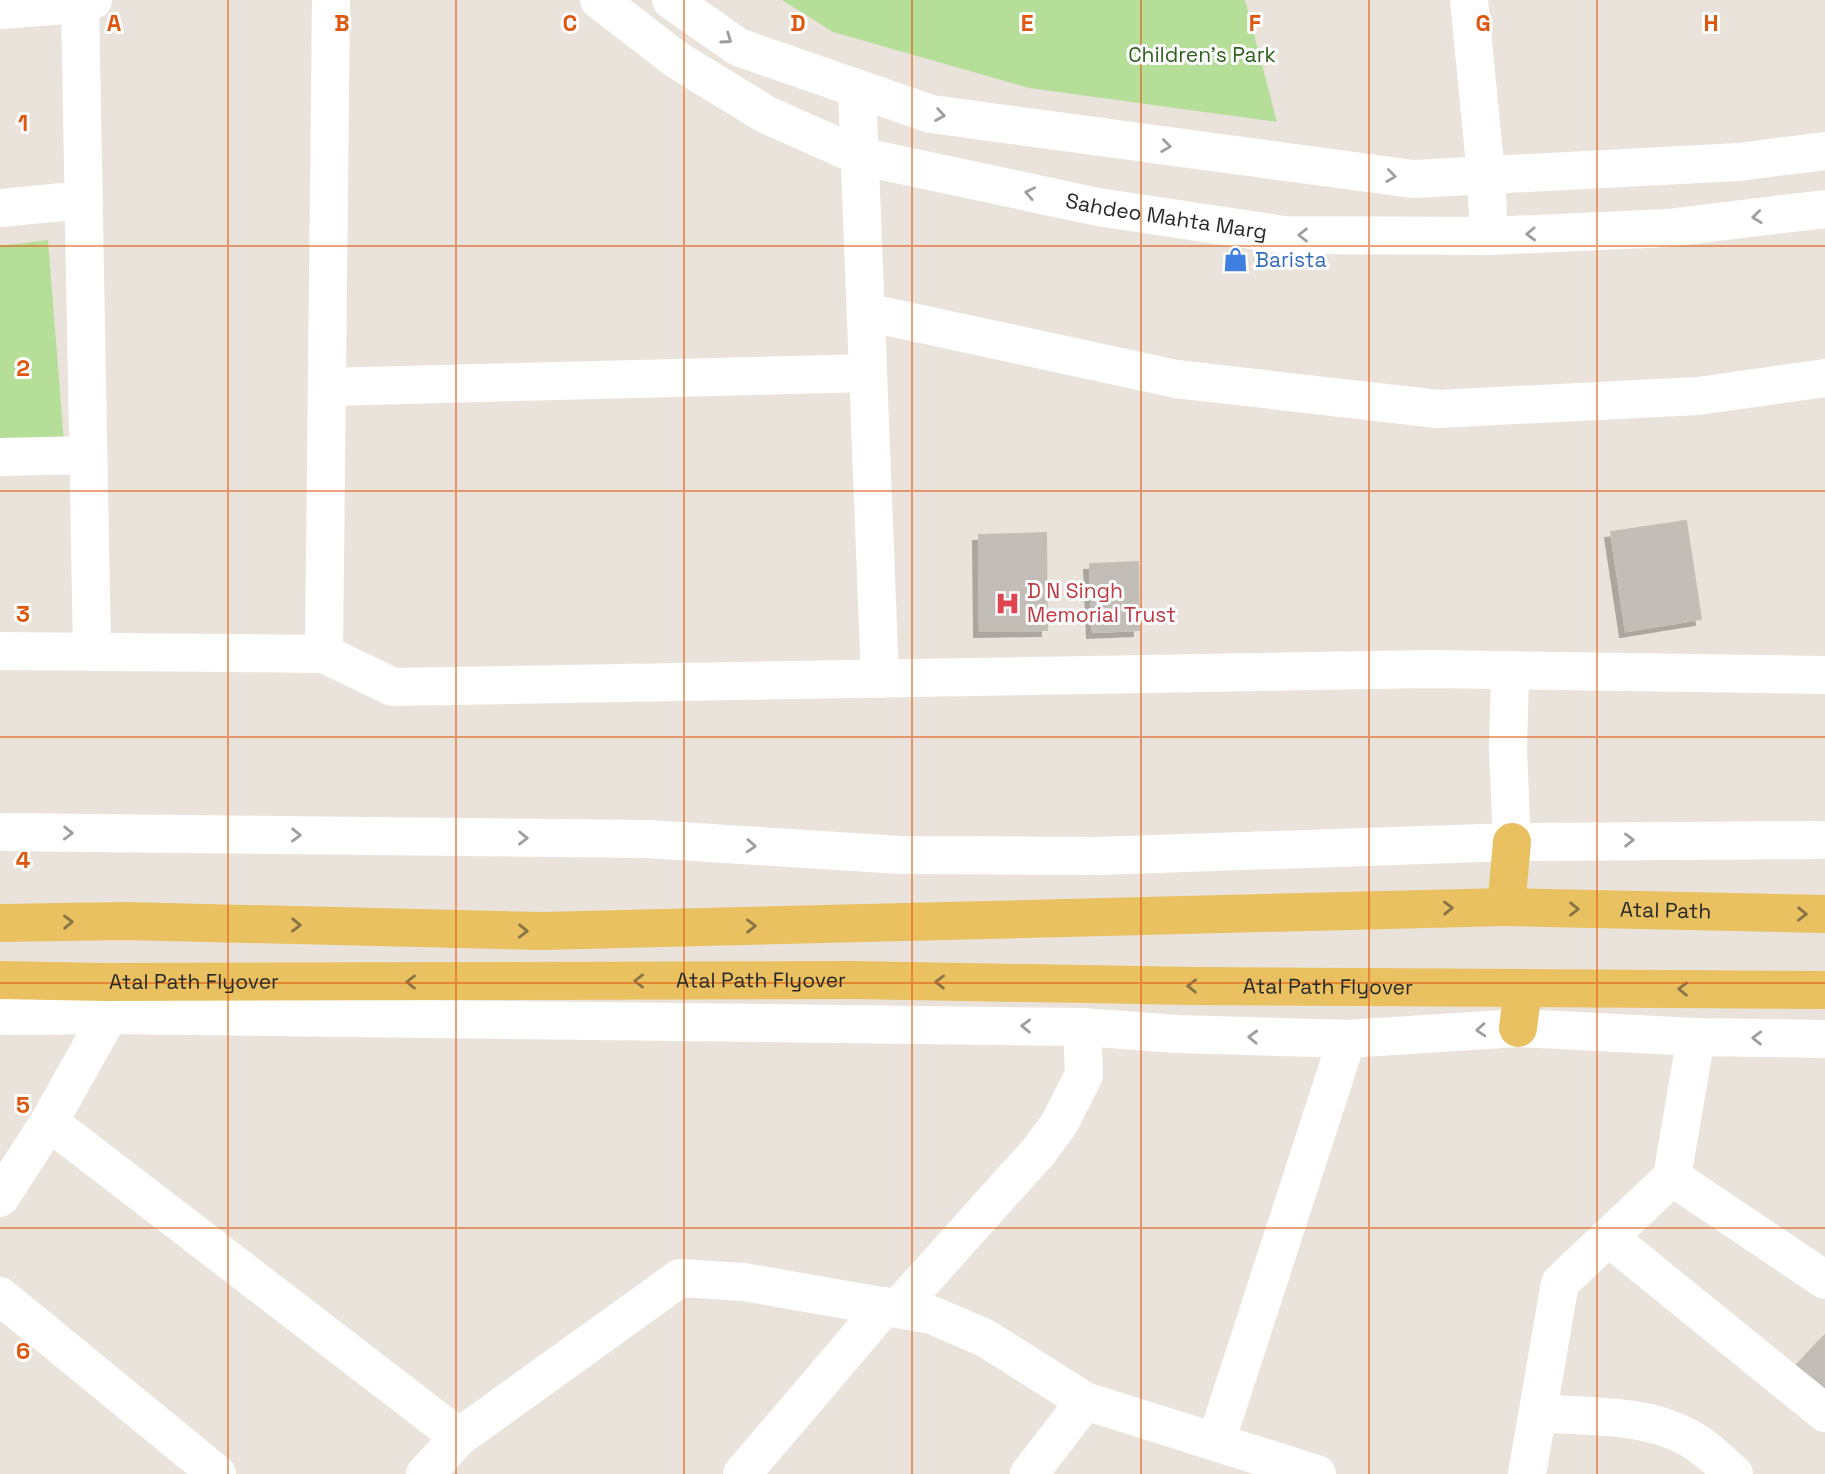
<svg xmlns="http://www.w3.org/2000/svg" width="1825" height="1474" font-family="'Space Grotesk',sans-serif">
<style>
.green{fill:#b5de99}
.building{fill:#c2bdb7;stroke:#c5beb5;stroke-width:2;filter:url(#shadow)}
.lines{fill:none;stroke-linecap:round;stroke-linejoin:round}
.minor{stroke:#fff;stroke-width:38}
.major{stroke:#e9c161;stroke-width:38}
.oneway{stroke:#9e9e9e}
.oneway2{stroke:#887444}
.grid{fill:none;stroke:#de570d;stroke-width:2;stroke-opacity:0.55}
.labels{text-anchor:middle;stroke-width:6;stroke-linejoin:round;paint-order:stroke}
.park-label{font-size:21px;fill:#2f611d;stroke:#fff}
.street-label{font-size:21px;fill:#282828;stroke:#fff}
.shop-label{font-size:21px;fill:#366cbe;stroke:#fff;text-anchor:start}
.health-label{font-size:21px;fill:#be3a42;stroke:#fff;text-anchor:start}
.grid-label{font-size:23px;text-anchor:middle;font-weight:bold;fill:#de570d;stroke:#fff;stroke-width:6;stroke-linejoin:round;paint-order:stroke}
</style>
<defs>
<filter id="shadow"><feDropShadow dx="-6" dy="6" stdDeviation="0" flood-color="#0004"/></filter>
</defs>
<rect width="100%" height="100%" fill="#eae3db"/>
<g class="green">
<path d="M782,0H1245L1277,122L1029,88L833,32Z"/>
<path d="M48,240L64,443L0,442V246Z"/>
</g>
<g class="building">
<path d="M1686,521L1701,619L1626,631L1611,532Z"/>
<path d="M1046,533L1047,630L980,631L979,535Z"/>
<path d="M1138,562L1139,630L1093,632L1090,564Z"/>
<path d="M1825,1335V1409L1789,1374Z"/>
</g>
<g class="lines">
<g class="minor">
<path id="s1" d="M599,0L677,60L765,114L859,156L1098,207L1284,235L1489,236L1668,228L1825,209"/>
<path d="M671,0L738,47L931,114L1413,179L1738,162L1825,151"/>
<path d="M1469,0L1486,175L1489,236"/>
<path d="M80,4L92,652"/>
<path d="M0,10L80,4L93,0"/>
<path d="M857,89L880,679"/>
<path d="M0,208L84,200"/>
<path d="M866,312L1176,379L1438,409L1698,396L1825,378"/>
<path d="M327,387L868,373"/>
<path d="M0,457L88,455"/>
<path d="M0,651L324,654L393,687L1432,669L1825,675"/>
<path d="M324,654L331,0"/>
<path d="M1510,671L1508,751L1512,842"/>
<path d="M0,832L647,839L900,855L1097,856L1512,842L1825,840"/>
<path d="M0,1016L109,1015L1082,1027L1178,1034L1347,1039L1518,1028L1696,1037L1825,1039"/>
<path d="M49,1122L459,1437"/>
<path d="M1672,1177L1825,1280"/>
<path d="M0,1198L49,1122L109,1015"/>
<path d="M1608,1237L1825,1413"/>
<path d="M0,1296L217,1474"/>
<path d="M898,1308L1039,1151L1059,1124L1084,1075L1082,1027"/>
<path d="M1538,1413C1586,1417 1643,1413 1687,1437C1705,1446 1719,1461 1734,1474"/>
<path d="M1216,1442L1347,1039"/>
<path d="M425,1474L459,1437L680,1278L744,1282L932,1315L985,1338L1085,1401L1317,1474"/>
<path d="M742,1474L885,1306"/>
<path d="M1029,1474L1085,1401"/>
<path d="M1527,1474L1560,1283L1672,1177L1696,1037"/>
</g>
<g class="major">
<path d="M1506,907L1512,842"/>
<path id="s2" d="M0,923L124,921L542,931L1506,907L1825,914"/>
<path id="s3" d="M0,980L106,982L854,980L1193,986L1825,990"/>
<path d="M1518,1028L1523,988"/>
</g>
</g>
<defs><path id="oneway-chevron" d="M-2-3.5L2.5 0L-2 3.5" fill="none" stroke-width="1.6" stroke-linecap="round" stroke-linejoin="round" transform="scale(1.75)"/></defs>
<g class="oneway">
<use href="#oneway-chevron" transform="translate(727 39) rotate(35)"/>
<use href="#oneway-chevron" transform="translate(940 115) rotate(9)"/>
<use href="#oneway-chevron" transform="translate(1166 146) rotate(8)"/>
<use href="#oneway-chevron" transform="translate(1391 176) rotate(8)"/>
<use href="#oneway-chevron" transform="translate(1030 193) rotate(-168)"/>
<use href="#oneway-chevron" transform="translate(1757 217) rotate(173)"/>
<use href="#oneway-chevron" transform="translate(1531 234) rotate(178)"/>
<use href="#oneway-chevron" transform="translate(1303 235) rotate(-180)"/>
<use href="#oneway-chevron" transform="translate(68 833) rotate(1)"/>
<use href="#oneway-chevron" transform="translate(296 835) rotate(1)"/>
<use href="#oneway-chevron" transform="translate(523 838) rotate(1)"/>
<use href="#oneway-chevron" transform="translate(1629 840) rotate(-1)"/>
<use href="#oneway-chevron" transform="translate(751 846) rotate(4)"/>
<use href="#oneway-chevron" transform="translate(1026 1026) rotate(-179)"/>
<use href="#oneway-chevron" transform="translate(1481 1030) rotate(176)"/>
<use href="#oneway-chevron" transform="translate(1253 1037) rotate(-178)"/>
<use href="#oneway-chevron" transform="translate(1757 1038) rotate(-179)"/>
</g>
<g class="oneway2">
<use href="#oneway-chevron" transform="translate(1448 908) rotate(-1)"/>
<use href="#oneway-chevron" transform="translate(1574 909) rotate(1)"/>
<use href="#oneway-chevron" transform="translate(1802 914) rotate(1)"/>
<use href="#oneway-chevron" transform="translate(68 922) rotate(-1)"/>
<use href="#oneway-chevron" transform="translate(296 925) rotate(1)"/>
<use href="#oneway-chevron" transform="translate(751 926) rotate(-1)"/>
<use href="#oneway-chevron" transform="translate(523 931) rotate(1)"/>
<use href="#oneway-chevron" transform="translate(639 981) rotate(180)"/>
<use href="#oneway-chevron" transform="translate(411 982) rotate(180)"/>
<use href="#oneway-chevron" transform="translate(940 982) rotate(-179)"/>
<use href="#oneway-chevron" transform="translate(1192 986) rotate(-179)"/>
<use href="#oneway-chevron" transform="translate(1683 989) rotate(-179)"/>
</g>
<path class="grid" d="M228,0V1474M456,0V1474M684,0V1474M912,0V1474M1141,0V1474M1369,0V1474M1597,0V1474M0,246H1825M0,491H1825M0,737H1825M0,983H1825M0,1228H1825"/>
<defs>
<symbol id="shop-bare" viewBox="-9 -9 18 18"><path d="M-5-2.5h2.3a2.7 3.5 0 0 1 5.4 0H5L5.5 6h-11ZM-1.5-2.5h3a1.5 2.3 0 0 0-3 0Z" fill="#3f7fe0" stroke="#fff" stroke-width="2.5" paint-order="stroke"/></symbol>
<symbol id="hospital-bare" viewBox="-9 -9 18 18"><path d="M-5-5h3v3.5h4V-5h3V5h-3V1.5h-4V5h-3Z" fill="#e0444e" stroke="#fff" stroke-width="2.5" paint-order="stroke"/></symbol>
</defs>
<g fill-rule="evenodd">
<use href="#shop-bare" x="1218" y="242" width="35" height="35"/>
<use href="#hospital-bare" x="990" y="586" width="35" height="35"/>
</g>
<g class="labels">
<g class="park-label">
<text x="1202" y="62">Children's Park</text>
</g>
<g class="street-label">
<text dy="7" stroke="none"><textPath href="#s1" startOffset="618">Sahdeo Mahta Marg</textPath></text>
<text dy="7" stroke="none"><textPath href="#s2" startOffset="1666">Atal Path</textPath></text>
<text dy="7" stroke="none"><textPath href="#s3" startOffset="761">Atal Path Flyover</textPath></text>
<text dy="7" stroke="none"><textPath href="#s3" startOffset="194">Atal Path Flyover</textPath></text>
<text dy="7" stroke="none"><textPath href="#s3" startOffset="1328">Atal Path Flyover</textPath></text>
</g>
<g class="shop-label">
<text x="1255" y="267">Barista</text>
</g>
<g class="health-label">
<text x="1027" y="598">D N Singh<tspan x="1027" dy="24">Memorial Trust</tspan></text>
</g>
</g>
<g class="grid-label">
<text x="114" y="31">A</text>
<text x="342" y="31">B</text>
<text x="570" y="31">C</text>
<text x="798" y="31">D</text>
<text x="1027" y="31">E</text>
<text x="1255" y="31">F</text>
<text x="1483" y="31">G</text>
<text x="1711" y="31">H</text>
<text x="23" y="131">1</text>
<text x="23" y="376">2</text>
<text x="23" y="622">3</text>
<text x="23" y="868">4</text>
<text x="23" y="1113">5</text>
<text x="23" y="1359">6</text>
</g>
</svg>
